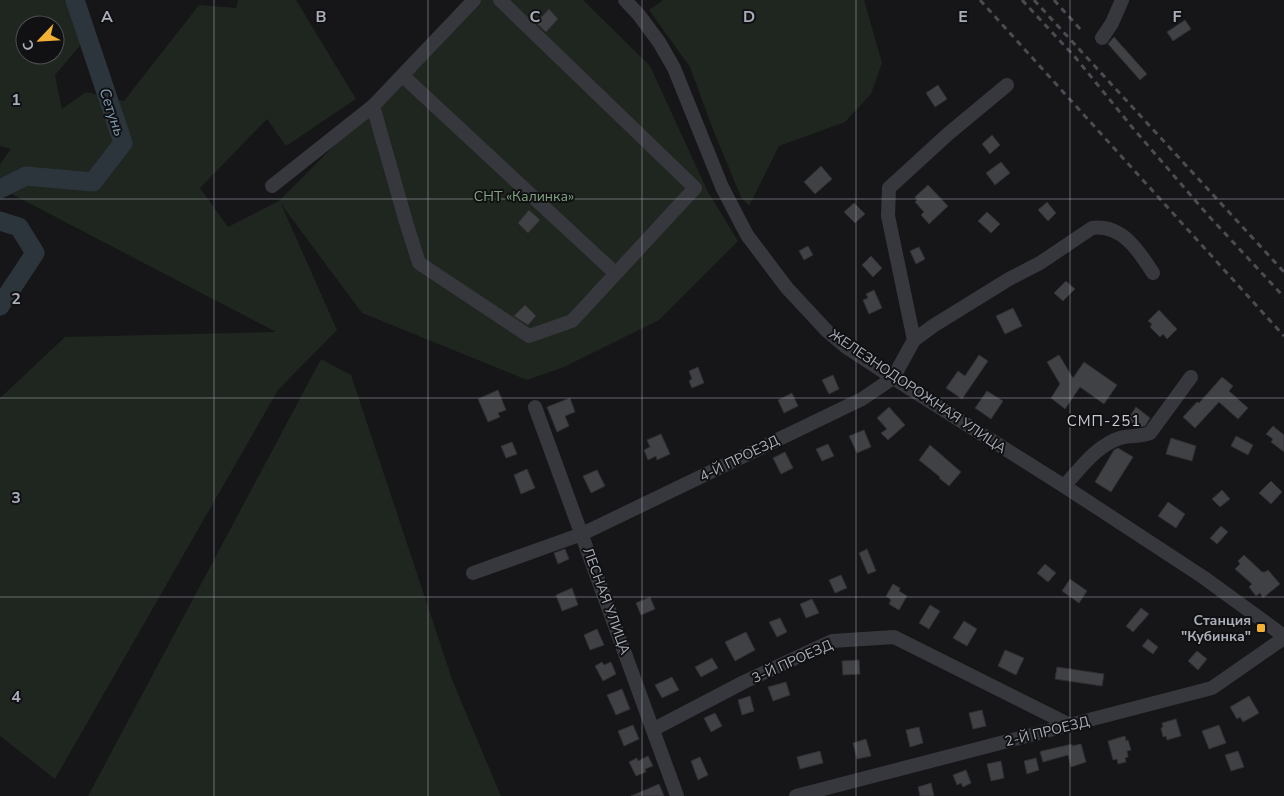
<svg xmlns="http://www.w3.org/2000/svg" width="1284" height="796" font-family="'Nunito Sans',sans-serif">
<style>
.green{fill:#1e261f;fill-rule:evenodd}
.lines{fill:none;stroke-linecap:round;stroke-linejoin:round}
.river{stroke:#2c353c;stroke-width:19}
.building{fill:#404145;stroke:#303034}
.minor{stroke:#37383d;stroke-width:14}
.rail{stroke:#4a4c52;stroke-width:3;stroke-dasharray:6 5;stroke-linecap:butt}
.grid{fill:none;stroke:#a8adb8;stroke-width:1;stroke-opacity:0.55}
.poi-dot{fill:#f2b134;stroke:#111113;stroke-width:2}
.labels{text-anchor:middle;stroke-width:4;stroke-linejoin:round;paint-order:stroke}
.park-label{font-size:14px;fill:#7fa381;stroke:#111113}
.street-label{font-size:14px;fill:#a8adb8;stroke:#111113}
.poi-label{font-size:14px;font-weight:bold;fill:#a8adb8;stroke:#111113;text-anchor:end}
.water-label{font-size:15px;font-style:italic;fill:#7f9bb3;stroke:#111113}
.neighbourhood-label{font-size:15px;letter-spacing:1px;fill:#c9ccd4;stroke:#111113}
.grid-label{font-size:16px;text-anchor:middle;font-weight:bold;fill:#a8adb8;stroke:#111113;stroke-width:4;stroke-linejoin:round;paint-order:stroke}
</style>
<rect width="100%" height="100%" fill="#161618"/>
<g class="green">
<path d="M0,0H84L79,14L83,42L55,75L62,109L86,92L124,101L199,5L236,8L238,0H296L356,99L286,146L267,119L200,188L228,227L279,201L479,0H583L650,66L708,192L738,241L659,320L564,367L527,380L362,313L281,204L337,330L278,390L55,779L0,736V398L65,337L276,332L0,188V164L11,149L0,146ZM25,25H55V55H25Z"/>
<path d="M663,0H864L882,63L871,94L845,122L779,146L749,206L741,197L714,132L690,67L649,10Z"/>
<path d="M321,359L351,375L453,682L501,796H88Z"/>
</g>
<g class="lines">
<g class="river">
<path d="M0,189L26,176L93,182L123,143L75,0"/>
<path d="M0,221L19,227L35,253L0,306"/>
</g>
</g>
<g class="building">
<path d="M549,9L558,19L546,32L536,23Z"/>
<path d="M1185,20L1191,29L1173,41L1167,32Z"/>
<path d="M1114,37L1147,74L1140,80L1108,44Z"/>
<path d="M938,85L947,99L935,107L926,93Z"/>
<path d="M992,135L1000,145L990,154L982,144Z"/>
<path d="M1001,162L1010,173L995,185L986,173Z"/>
<path d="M821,166L832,179L815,194L804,182Z"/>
<path d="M928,185L948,206L929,224L921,215L924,212L915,202L917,200L915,197Z"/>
<path d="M1047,202L1056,213L1048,221L1038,210Z"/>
<path d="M854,203L865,214L855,223L844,212Z"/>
<path d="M529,210L540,220L528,233L518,223Z"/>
<path d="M987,212L1000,224L991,233L978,221Z"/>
<path d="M808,246L813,255L804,260L799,251Z"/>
<path d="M919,247L925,259L916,264L910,251Z"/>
<path d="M871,256L882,268L873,277L862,265Z"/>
<path d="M1066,281L1075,289L1063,301L1054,293Z"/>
<path d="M874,290L882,308L869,314L863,300L868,298L866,294Z"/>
<path d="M525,305L536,316L528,325L514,316Z"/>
<path d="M1013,308L1022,326L1005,334L996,316Z"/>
<path d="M1159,310L1177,329L1167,339L1163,334L1160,337L1150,327L1152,324L1148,321Z"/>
<path d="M979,355L988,361L962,399L946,388L958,371L965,376Z"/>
<path d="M1059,355L1073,378L1084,362L1117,385L1104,404L1080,387L1065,409L1051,398L1060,384L1047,362Z"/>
<path d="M698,367L704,383L692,388L689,381L692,379L689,371Z"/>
<path d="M833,375L839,389L829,394L822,380Z"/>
<path d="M1222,377L1233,386L1229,391L1248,408L1238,419L1219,402L1195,428L1183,417L1197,402L1199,403Z"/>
<path d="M498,390L506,410L498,413L500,417L488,422L478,399Z"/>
<path d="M987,391L1003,401L991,419L975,408Z"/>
<path d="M792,393L798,406L784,413L778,400Z"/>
<path d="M570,398L575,412L565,416L569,426L557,432L547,407Z"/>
<path d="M889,407L905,425L888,440L881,433L887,429L877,418Z"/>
<path d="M1136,407L1150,418L1145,426L1138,427L1128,419Z"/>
<path d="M1273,426L1284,435V452L1271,442L1273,439L1266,434Z"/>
<path d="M864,430L871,447L857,453L849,436Z"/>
<path d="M661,434L670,454L657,460L656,456L648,460L644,450L650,447L647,440Z"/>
<path d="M1236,436L1253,445L1248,455L1231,446Z"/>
<path d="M1171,438L1196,446L1192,461L1166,454Z"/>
<path d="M512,442L517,454L506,458L501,446Z"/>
<path d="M828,444L834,456L822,461L816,449Z"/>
<path d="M930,445L961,472L949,486L939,478L940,477L919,460Z"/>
<path d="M1118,448L1133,457L1111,492L1095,482L1114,450Z"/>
<path d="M785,452L793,468L781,474L773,458Z"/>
<path d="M527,469L535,488L521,494L514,475Z"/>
<path d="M597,470L605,486L591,493L583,476Z"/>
<path d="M1271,481L1282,492L1271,504L1259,493Z"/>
<path d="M1222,490L1230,499L1220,507L1212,499Z"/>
<path d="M1168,502L1185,514L1176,528L1158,516Z"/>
<path d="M1221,526L1228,532L1217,544L1210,538Z"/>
<path d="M565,549L569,559L558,564L554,553Z"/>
<path d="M867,549L876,571L868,574L859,553Z"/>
<path d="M1244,555L1262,572H1265L1268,570L1280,584L1263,598L1260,593L1256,596L1249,587L1252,584L1235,569L1240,564L1238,561Z"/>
<path d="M1045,564L1056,573L1048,582L1037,573Z"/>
<path d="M841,575L847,588L835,593L829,580Z"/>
<path d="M1070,579L1087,591L1079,603L1062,591Z"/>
<path d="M893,584L900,588L899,591L907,596L899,610L889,604L891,600L886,596Z"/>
<path d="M572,588L578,605L562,611L556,595Z"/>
<path d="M650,597L655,609L641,615L636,603Z"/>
<path d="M812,599L819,613L806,618L800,604Z"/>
<path d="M930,605L940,611L929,629L919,623Z"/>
<path d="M1141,608L1149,614L1133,632L1126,626Z"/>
<path d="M780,618L787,632L777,637L769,622Z"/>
<path d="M964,621L977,629L967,646L953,638Z"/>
<path d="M597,629L604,645L590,650L584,635Z"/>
<path d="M746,632L755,650L735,661L725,642Z"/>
<path d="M1148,639L1158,647L1153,654L1142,646Z"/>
<path d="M1005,650L1024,658L1016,675L998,666Z"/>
<path d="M1197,651L1207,659L1198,670L1188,661Z"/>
<path d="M712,658L718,668L701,677L695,667Z"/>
<path d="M859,660L860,674L843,675L842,661Z"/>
<path d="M602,662L604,665L611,662L616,674L603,681L595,666Z"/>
<path d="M1057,667L1104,674L1102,686L1055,679Z"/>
<path d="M672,677L679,690L662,698L655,685Z"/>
<path d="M786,682L790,695L773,701L768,687Z"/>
<path d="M622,689L630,709L616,715L607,695Z"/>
<path d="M750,696L754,711L742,715L738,700Z"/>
<path d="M1249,696L1259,713L1243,722L1240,717L1237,719L1230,707Z"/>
<path d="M982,710L986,726L973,729L969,713Z"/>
<path d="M715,713L722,726L711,732L704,718Z"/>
<path d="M1176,719L1181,736L1167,740L1166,736L1163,737L1161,728L1163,727L1162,723Z"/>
<path d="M633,725L639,739L624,746L618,731Z"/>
<path d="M1219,725L1226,743L1209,749L1202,731Z"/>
<path d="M919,727L923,743L910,747L906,730Z"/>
<path d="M1125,736L1126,741L1128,740L1131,750L1127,751L1128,757L1125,758L1126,762L1118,764L1117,759L1113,760L1108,741Z"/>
<path d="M866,739L871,756L857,759L853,743Z"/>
<path d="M1072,744V746L1081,744L1086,762L1071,767L1068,755L1043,762L1040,752L1042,751Z"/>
<path d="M820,751L823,763L800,769L797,757Z"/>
<path d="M1238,751L1244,767L1231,771L1225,755Z"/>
<path d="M648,756L653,766L645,769L646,772L636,776L629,762L637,758L638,761Z"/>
<path d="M700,757L708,775L698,780L691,761Z"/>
<path d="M1036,758L1039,770L1027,774L1024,761Z"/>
<path d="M1001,761L1004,778L991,781L987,764Z"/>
<path d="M966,770L971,783L963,787L961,783L957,785L953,775Z"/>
<path d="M931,783L934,796H920L918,787Z"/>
<path d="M659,784L664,796H631Z"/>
</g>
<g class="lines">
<g class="minor">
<path d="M625,0L639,15L659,42L674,68L722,187L747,235L787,288L827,331L846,347L893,378L1064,486L1203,577L1284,636"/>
<path d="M1102,38L1112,23L1122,0"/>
<path d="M403,76L615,273"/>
<path d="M373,106L406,222L419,263L529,336L572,321L695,188L500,0"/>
<path d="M272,186L373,106L474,0"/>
<path d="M914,340L933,326L1009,279L1040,263L1092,228C1122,224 1139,251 1153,273"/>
<path d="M535,407L677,796"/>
<path d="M1064,486C1080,469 1097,445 1120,438C1130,435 1140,437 1150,433L1191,377"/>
<path d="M473,573L582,534L862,399L893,378L914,340L888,216L889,188L948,134L1007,85"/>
<path d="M654,729L744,682L832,641L894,637L1070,725"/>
<path d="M796,796L1212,688L1284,638"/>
</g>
<g class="rail">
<path d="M980,0L1284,336"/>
<path d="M1022,0L1075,57L1132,127L1206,213L1284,297"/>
<path d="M1034,0L1284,272"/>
<path d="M1054,0L1081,30"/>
</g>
</g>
<path class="grid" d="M214,0V796M428,0V796M642,0V796M856,0V796M1070,0V796M0,199H1284M0,398H1284M0,597H1284"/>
<rect class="poi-dot" x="1256" y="623" width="10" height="10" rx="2.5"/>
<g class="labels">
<g class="park-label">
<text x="524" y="201">СНТ «Калинка»</text>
</g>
<g class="street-label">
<text transform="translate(918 391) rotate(34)" y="5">ЖЕЛЕЗНОДОРОЖНАЯ УЛИЦА</text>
<text transform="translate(739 458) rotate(-26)" y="5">4-Й ПРОЕЗД</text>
<text transform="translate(607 601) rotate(70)" y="5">ЛЕСНАЯ УЛИЦА</text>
<text transform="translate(792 661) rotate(-24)" y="5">3-Й ПРОЕЗД</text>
<text transform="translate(1047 731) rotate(-14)" y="5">2-Й ПРОЕЗД</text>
</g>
<g class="poi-label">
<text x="1251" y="625">Станция<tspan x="1251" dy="16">"Кубинка"</tspan></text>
</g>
<g class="water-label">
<text transform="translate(112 112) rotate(71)" y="5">Сетунь</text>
</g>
<g class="neighbourhood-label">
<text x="1104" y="426">СМП-251</text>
</g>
</g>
<g class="grid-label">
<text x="107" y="22">A</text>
<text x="321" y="22">B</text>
<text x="535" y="22">C</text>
<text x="749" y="22">D</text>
<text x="963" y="22">E</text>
<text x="1177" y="22">F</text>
<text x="16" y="105">1</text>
<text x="16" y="304">2</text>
<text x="16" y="503">3</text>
<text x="16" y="702">4</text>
</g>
<g transform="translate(40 40) rotate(245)"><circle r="24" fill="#111113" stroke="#4d4f55"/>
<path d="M0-4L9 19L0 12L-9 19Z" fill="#f2b134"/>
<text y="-8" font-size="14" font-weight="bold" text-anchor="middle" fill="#a8adb8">С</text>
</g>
</svg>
